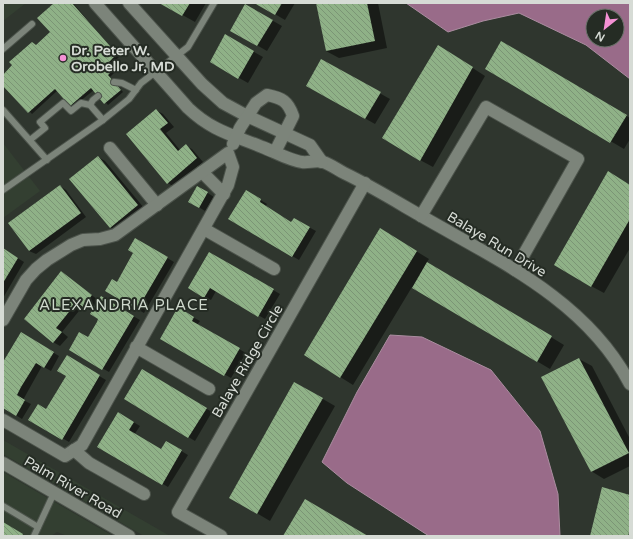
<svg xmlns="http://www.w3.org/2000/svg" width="633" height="539" font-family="'Varela Round',sans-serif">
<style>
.built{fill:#333f31}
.water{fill:#996b89;stroke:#ab8da0;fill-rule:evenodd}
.shadow{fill:#0007}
.building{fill:url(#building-back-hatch)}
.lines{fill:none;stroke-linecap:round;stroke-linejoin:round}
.lane-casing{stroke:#4c534b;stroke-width:8}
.street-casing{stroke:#4c534b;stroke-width:14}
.secondary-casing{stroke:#4c534b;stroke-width:14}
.lane{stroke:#7c847a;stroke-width:6}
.street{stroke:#7c847a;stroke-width:12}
.secondary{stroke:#7c847a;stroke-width:12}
.poi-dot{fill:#f491d4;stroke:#252c24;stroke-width:1.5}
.labels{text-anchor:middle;stroke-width:4;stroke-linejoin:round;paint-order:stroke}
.poi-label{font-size:14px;font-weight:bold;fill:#d6dbd5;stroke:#252c24;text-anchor:start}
.street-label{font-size:14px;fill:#d6dbd5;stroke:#252c24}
.neighbourhood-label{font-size:15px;letter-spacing:1px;fill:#ced8cc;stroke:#252c24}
</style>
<defs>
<pattern id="building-back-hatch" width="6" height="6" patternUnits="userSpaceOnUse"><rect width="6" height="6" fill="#8fb187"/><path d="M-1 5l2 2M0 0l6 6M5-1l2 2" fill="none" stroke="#7b9575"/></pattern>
</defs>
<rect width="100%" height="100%" fill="#2f362e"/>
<g class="built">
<path d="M3,3H26L3,21Z"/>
<path d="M3,143L40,191L3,218Z"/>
<path d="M3,440L76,482L170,536H144L3,454Z"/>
<path d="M3,472L113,536H67L57,532L51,536H3Z"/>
</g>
<g class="water">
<path d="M406,3H630V79L586,45L519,13L483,21L448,32ZM593,16H617V40H593Z"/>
<path d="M390,335L422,337L491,370L540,431L558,494L560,536H429L347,483L322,462L357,392Z"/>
</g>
<g class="shadow">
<path d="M56,3H73L119,57L111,65L116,71L110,77L123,92L108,105L94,90L74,106L58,90L32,114L3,83L36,46L51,33Z"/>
<path d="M161,3H206L195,22Z"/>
<path d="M256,3H295L285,20Z"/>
<path d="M321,3H378L387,48L339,58L326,51Z"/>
<path d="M245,5L282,26L267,51L232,31Z"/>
<path d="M226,36L263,57L248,83L211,62Z"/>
<path d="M501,42L630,118V139L624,149L486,68Z"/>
<path d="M451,54L485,76L433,167L420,160Z"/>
<path d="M321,60L390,99L375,124L307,86Z"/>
<path d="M156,110L163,114L174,127L166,133L180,150L186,146L192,149L203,162L174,187L168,183Z"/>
<path d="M98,157L105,161L144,208L117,231L110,227Z"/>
<path d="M630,185V248L604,293L591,286Z"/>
<path d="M60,186L66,190L86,217L36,254L29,251Z"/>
<path d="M198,187L214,197L205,211L189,201Z"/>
<path d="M246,191L267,204L265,207L292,223L294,219L316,231L299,260L229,219Z"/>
<path d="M393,237L429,259L427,262L564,345L550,369L412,287L353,385L305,355Z"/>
<path d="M135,239L174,262L144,313L106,291L118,283L135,253Z"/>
<path d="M3,249L24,262L3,298Z"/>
<path d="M210,253L280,294L265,319L216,291L211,300L189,288Z"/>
<path d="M62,272L98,300L90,310L83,306L62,332L68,337L60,346L53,342Z"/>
<path d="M101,298L140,320L109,372L70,350L88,338L100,319Z"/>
<path d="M178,309L200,321L197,325L246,353L231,378L161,339Z"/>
<path d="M21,333L59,356L51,371L42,366L28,391L23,400L31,404L22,419L3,407V364Z"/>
<path d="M67,357L106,380L69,442L30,419L47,410L67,376Z"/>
<path d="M579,359L592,366L630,439V466L604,479L591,471Z"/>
<path d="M142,371L212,412L195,441L125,399Z"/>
<path d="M295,383L335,406L270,521L230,497Z"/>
<path d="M118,413L140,426L134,435L161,451L166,442L188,455L168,487L99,446Z"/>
</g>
<g class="building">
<path d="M54,3H72L117,54L108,63L114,69L108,75L121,90L104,104L91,88L70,106L55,89L28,113L3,86V75L12,65L9,62L32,42L36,45L50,32L37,18Z"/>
<path d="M159,3H190L182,16Z"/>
<path d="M254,3H282L275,15Z"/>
<path d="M316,3H367L375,41L326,51Z"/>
<path d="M245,4L273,20L257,46L230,31Z"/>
<path d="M225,34L254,51L238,79L210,62Z"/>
<path d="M501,41L627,115L610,143L485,69Z"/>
<path d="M438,45L473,67L420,161L382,138Z"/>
<path d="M321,59L381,92L365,119L306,86Z"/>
<path d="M156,109L168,123L160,129L173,145L178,151L186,144L197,158L167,184L126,134Z"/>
<path d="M98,156L138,205L110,228L69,179Z"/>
<path d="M608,171L630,185V219L591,287L554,265Z"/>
<path d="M60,185L81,213L29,251L8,223Z"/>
<path d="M197,186L208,192L199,208L188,202Z"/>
<path d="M246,190L261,199L260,202L291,222L294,218L310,227L292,257L228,219Z"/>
<path d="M380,228L417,251L340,378L304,355Z"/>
<path d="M135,238L168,257L137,310L105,291L112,279L117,282L133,253L128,250Z"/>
<path d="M3,248L18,258L3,283Z"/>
<path d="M209,252L274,289L258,317L210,288L204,298L188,288Z"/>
<path d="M427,262L552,336L537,362L412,288Z"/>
<path d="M61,271L92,295L83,307L77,302L56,328L62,332L53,343L24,319Z"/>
<path d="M101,296L134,316L102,370L69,350L79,332L88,337L97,322L98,319L90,314Z"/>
<path d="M178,307L194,317L192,321L240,348L224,376L160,339Z"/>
<path d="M21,332L54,352L44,368L36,363L21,387L17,395L25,400L16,416L3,408V362Z"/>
<path d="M67,355L100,375L62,440L28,420L38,404L46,409L57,391L66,376L57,371Z"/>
<path d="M579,358L629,453L591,472L541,377Z"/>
<path d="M142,369L207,408L188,438L124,399Z"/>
<path d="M294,382L323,398L257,514L229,498Z"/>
<path d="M118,412L134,422L129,430L161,449L166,441L182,450L162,485L97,447Z"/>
<path d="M602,487L630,495V529L628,536H590Z"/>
<path d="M305,499L368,536H283Z"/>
<path d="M3,522L23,534L22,536H3Z"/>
</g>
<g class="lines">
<defs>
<g id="lane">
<path d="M3,49L32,24"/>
<path d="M114,82L122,83L136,90"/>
<path d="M90,105L93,100L98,96"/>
<path d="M3,110L47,160"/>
<path d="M30,140L45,128L40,122L63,103L71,111L81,103L90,105L103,120"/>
<path d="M3,190L103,120L129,99L141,83L188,47L214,3"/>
<path d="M3,506L38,527"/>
<path d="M34,536L54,493"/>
</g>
<g id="street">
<path d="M95,3L188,108C212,131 233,135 262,147C273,151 291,161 302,162C308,163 316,160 323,162C330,164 338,170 344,173C369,185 392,199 416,213C495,259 586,299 630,384"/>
<path d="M129,3L202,84L223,103L247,116L310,145L322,162"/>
<path d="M233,144L240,128L256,103L267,95C282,98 288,101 293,116L275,152"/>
<path d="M110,148L157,205"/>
<path d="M202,172L224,194"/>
<path d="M421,216L486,107L578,159L515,270"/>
<path d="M204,229L274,269"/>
<path d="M3,320L26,280L36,269L47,260L71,245L83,240L100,239L115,235L228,153L233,167L228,185L82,445L65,456L3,420"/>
<path d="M136,347L209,389"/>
<path d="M74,450L89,463L144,494"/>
<path d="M221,536L178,512L365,183"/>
</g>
<path id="secondary" d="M3,463L129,536"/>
</defs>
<use href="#lane" class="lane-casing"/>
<use href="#street" class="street-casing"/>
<use href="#secondary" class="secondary-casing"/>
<use href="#lane" class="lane"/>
<use href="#street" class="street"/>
<use href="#secondary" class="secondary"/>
</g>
<circle class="poi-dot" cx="63" cy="58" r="4"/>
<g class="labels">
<g class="poi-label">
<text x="71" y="55">Dr. Peter W.<tspan x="71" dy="16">Orobello Jr, MD</tspan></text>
</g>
<g class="street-label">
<text transform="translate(497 244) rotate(31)" y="5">Balaye Run Drive</text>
<text transform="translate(247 361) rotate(-60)" y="5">Balaye Ridge Circle</text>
<text transform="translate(73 487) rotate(30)" y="5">Palm River Road</text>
</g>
<g class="neighbourhood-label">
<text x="124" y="310">ALEXANDRIA PLACE</text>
</g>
</g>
<rect width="633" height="539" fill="none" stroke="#d6dbd5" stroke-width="8"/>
<g transform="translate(605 28) rotate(210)"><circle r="19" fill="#252c24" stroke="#6c726b"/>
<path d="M0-3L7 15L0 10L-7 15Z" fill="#f491d4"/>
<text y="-6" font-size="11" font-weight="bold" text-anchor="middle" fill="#d6dbd5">N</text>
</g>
</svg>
